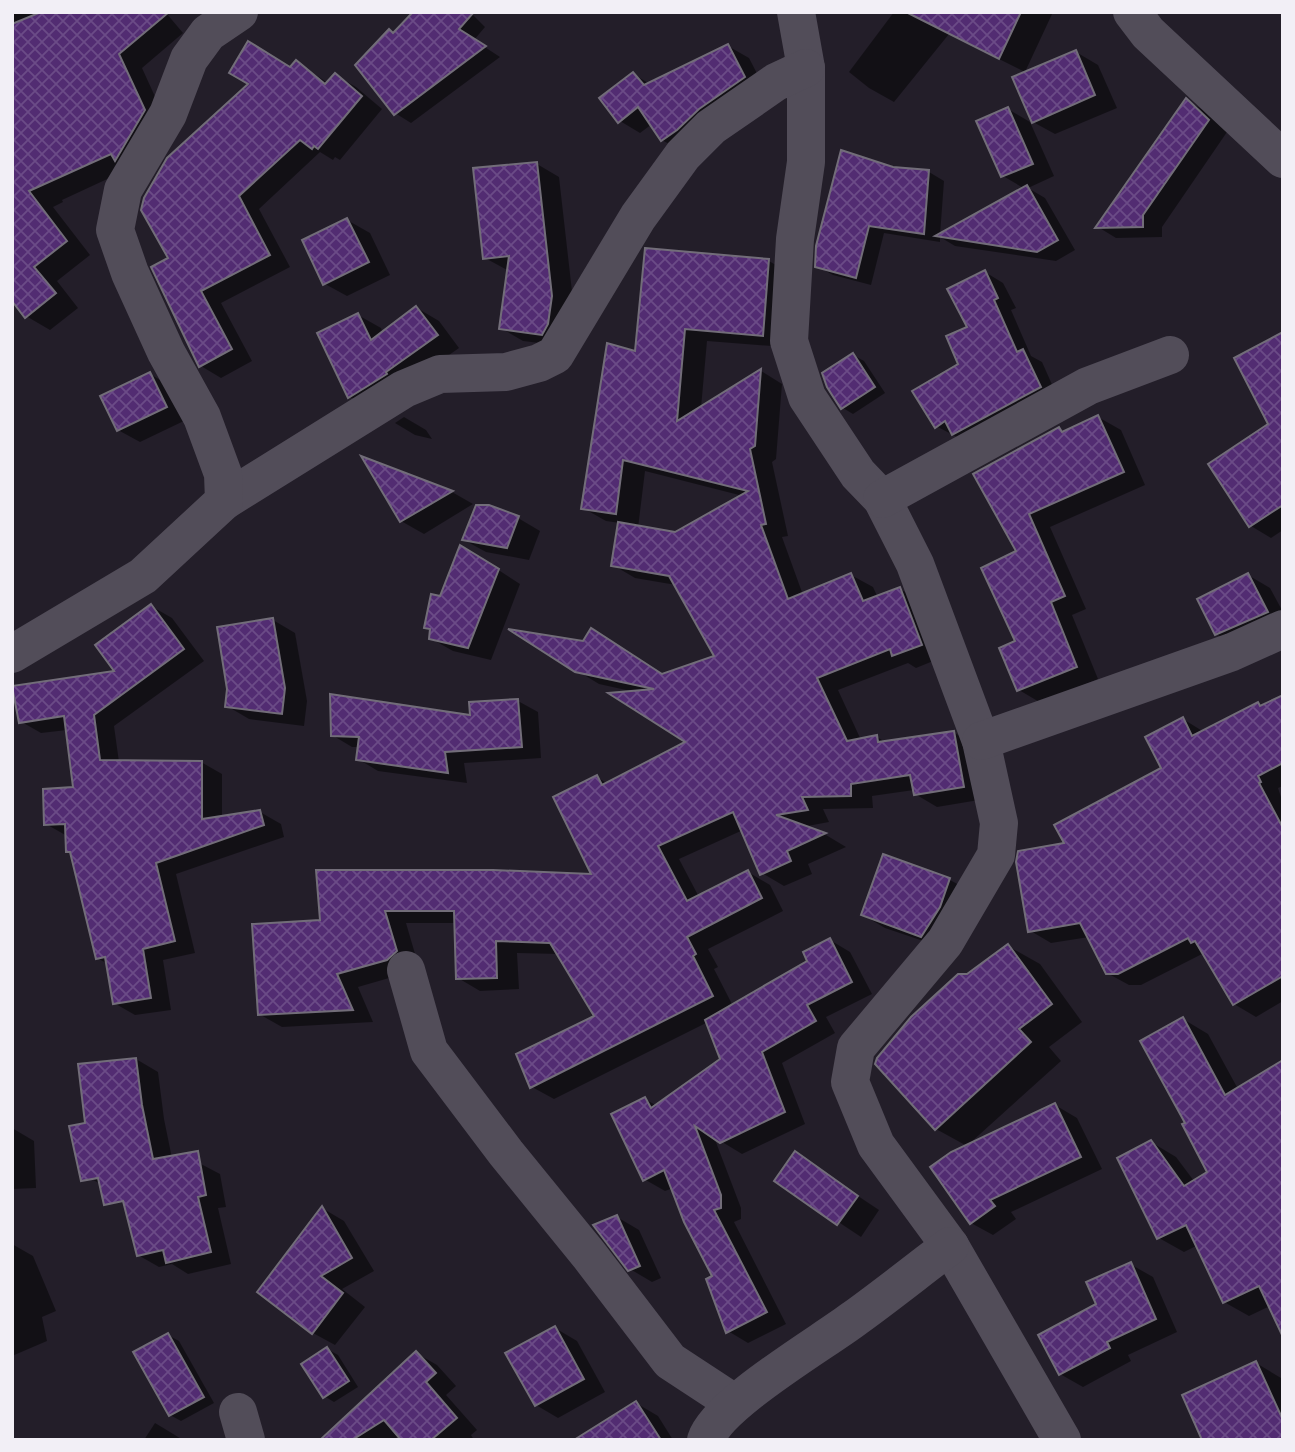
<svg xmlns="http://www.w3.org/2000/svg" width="1295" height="1452" font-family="Signika,sans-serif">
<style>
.shadow{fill:#0007;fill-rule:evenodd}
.building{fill:url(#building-cross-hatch);stroke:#726d79;stroke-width:2}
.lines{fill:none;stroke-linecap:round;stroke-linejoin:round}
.minor{stroke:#524d59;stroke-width:38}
</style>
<defs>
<pattern id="building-cross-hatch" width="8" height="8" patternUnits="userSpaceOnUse" patternTransform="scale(1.75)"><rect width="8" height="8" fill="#522c72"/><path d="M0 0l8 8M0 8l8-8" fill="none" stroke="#6b4b87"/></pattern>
</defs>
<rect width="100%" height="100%" fill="#231e29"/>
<g class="shadow">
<path d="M12,12H168L167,14L183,33L142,68L168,125L131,168L62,200L63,202L53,207L90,255L57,281L78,308L50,330L26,316L12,298Z"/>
<path d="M470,12L485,27L474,40L500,57L411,123L395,113L389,31L395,34Z"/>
<path d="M894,12H1053L1025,72L949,34L894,102L869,88L849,72Z"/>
<path d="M728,46L749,58L765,89L683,152L662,140L652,124L640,133L620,121L633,74L650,84Z"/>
<path d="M1076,52L1098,65L1117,108L1055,134L1033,122Z"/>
<path d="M296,62L328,83L335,75L356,87L382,109L340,160L335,157L333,160L320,152L259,209L290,267L221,303L252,361L221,378L201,366L170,259Z"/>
<path d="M1186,100L1205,111L1227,132L1162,227V237L1116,238L1098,227Z"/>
<path d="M1008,109L1030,122L1054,176L1028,188L1045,198L1075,250L1056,261L955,246L940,237V242L884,233L871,285L833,275L817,266L892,169L929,172L944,181L940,235L1025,189L1003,176Z"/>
<path d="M537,164L559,177L574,309L564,346L523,341L501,328L509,271L485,258Z"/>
<path d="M347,220L370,233L390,275L347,296L325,284Z"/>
<path d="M646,250L769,261L791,274L785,347L707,341L701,408L761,371L782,384L776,459L772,462L788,536L782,537L803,595L851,575L873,587L878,598L900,589L922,602L943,657L916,668L908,663L838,690L861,740L877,737L887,743L953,732L976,745L985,799L937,807L915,794L914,790L872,796L873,808L823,809L829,822L802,827L826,835L846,847L808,864L812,874L784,886L762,873L743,830L679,859L699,897L748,872L770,885L783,911L708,949L718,967L714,969L733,1006L810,962L830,940L850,952L872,994L826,1017L835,1033L782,1063L805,1124L742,1154L714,1137L741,1208V1219L734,1222L786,1324L748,1343L728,1331L714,1277L673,1188L665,1191L644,1179L645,1099L657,1106L722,1060L708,1022L554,1099L532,1087L596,1016L559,954L517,953L519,989L480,991L458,978L456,923H406L418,964L410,972L358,987L373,1022L282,1027L259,1014L322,922L593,876L597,777L608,784L689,743L635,692L599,684L576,670L663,676L717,657L676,585L635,578L613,565L620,523L606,521L583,508L636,353ZM645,471L743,496L675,534L638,528Z"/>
<path d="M985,272L1003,283L1016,308L1011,310L1031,356L1042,362L1058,398L972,445L936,426L960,364Z"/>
<path d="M417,308L439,321L459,348L372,409L350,397L358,315L381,328L383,334Z"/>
<path d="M1283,334V530L1271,538L1251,526L1210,464L1270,424Z"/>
<path d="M853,355L864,361L885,393L853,414L843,408Z"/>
<path d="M150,374L172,387L188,419L140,442L118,430Z"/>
<path d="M404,417L426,430L432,439L415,435L395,423Z"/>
<path d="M1098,417L1121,430L1145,485L1050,527L1086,609L1072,615L1098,679L1041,703L1019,690L1018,552L976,474L1059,429L1065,432Z"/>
<path d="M365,459L452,492L473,504L424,534L401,521Z"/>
<path d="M518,518L540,531L529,560L486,552L464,540Z"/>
<path d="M483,560L520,584L491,660L453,651L430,638L432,630L426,627L441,598Z"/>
<path d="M1248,575L1270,588L1283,612L1239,647L1216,634Z"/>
<path d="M151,606L172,618L204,661L114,726L119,762H201L222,774V817L260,812L281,824L284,837L176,874L195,953L163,960L171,1010L135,1015L114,1003L108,964L97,958L73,854L68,851L67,836L46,824L74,789L67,730L41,733L20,721L117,673Z"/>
<path d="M273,620L295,633L307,701L304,726L249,719L227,706Z"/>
<path d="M1283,697V786L1278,788L1283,803V1001L1256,1017L1234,1004L1204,953L1141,985H1129L1107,973L1089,937L1051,943L1029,930L1066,845L1164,769L1183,719L1204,732L1258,704L1263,707Z"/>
<path d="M518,701L538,712L541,758L464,763L467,783L378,771L358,759L360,747H352L332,735L472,717Z"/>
<path d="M884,856L950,880L972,892L944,948L885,928L863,915Z"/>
<path d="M1008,946L1040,964L1082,1022L1049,1047L1061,1061L969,1144L1055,1105L1077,1118L1102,1169L1011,1212L1016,1219L993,1235L971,1223L967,1146L936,1129L968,976Z"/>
<path d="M1183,1019L1208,1034L1238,1089L1270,1306L1249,1316L1224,1302L1198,1245L1184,1252L1159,1238L1151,1142L1176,1157L1194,1181L1209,1172L1187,1124Z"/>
<path d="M136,1059L158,1072L164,1119L175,1173L199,1163L220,1174L226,1207L218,1208L231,1264L188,1274L172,1264L159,1267L138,1255L123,1195L81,1174L87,1124Z"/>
<path d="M12,1128L34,1141L36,1188L12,1189Z"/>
<path d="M795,1154L879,1210L861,1237L777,1181Z"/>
<path d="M322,1208L344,1221L374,1271L342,1289L365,1307L335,1345L313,1333Z"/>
<path d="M617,1217L639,1230L661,1278L652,1282L630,1269Z"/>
<path d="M12,1244L33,1256L56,1311L42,1317L47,1341L12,1356Z"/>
<path d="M1130,1264L1153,1277L1177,1332L1128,1355L1131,1361L1083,1387L1060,1374L1099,1305Z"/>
<path d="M555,1328L577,1341L605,1392L558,1418L536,1405Z"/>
<path d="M168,1335L179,1341L214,1403L181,1421L170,1415Z"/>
<path d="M327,1349L338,1355L358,1387L334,1402L324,1396Z"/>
<path d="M416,1353L437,1365L456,1386L446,1395L477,1430L471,1435L474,1440H404L400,1435L393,1440H323Z"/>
<path d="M1256,1363L1281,1378L1283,1382V1440Z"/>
<path d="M636,1403L658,1416L673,1440H596Z"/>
<path d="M155,1423L165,1429L183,1440H144Z"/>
</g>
<g class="building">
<path d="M41,12H169L119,54L145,110L115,161L111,154L29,191L67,241L34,267L56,293L25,318L12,301V24Z"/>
<path d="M413,12H474L459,29L486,46L394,115L355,65L389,29L393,33Z"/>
<path d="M906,12H1021L999,59Z"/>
<path d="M248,41L290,67L296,60L325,84L335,73L362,96L318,149L314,146L312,149L300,140L239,196L270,255L201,291L232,349L199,367L151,267L168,258L141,210L144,198L167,158L248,84L229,73Z"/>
<path d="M728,44L745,77L699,109L677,130L661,141L638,107L618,123L599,98L633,72L644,85Z"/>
<path d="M1076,50L1095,95L1032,123L1012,77Z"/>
<path d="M1186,98L1209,120L1143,215V227L1095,228Z"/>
<path d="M1008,107L1033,164L1001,177L976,121Z"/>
<path d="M841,150L893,167L929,170L924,234L869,226L856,278L815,267L816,246Z"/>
<path d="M537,162L552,296L548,324L542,335L499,329L509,256L483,259L473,168Z"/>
<path d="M1027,185L1058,240L1037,252L935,236Z"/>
<path d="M347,218L369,262L323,285L302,240Z"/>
<path d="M645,248L769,259L763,336L685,329L677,421L761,369L755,446L750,449L766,524L761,525L788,599L851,573L863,601L900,587L922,645L892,656L890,649L817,678L847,741L877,735L878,742L954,731L964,787L914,795L910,775L851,784V796L802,797L808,810L776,815L826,833L787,851L791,861L760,875L733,812L658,846L687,901L748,870L762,898L687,937L696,954L693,956L713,996L530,1088L516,1054L594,1016L550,943L496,941L497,978L456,979L454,911H385L397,951L387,960L337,974L353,1010L258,1015L252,924L320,920L316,870H493L591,874L553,797L597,775L602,785L685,742L608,693L654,689L575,672L508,629L583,641L591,628L662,674L714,656L669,576L611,566L618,522L675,532L748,491L623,460L616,514L581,509L607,343L635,351Z"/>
<path d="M985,270L998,298L994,300L1017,352L1023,349L1041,387L952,435L945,421L935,428L912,391L958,364L946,336L967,327L947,289Z"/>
<path d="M416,306L438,335L386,372L387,374L348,398L317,333L358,313L371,340Z"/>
<path d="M1283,332V505L1249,527L1208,464L1268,424L1234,358Z"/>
<path d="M853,353L875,387L841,409L827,387L822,373Z"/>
<path d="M150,372L167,407L117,431L100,396Z"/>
<path d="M1098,415L1124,472L1029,514L1065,596L1051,602L1077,667L1017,691L999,648L1015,641L981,568L1016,551L973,474L1059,427L1062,432Z"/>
<path d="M361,456L453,491L400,522Z"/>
<path d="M476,505H489L519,516L507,548L462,540Z"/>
<path d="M460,545L499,569L468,648L429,639L430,629L424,628L431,594L440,596Z"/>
<path d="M1248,573L1268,612L1215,635L1197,599Z"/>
<path d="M151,604L184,649L94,715L100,760L202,761V819L260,810L264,825L156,863L175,941L143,949L151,998L113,1004L105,957L96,959L70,852H66L65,824L44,825L43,789L73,787L64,716L19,723L12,686L114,671L95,645Z"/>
<path d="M273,618L285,688L282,714L225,707L227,689L217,627Z"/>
<path d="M330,694L470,715L469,702L518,699L522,747L445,752L448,773L356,760L359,737L331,736Z"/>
<path d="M1283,695V763L1258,776L1261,782L1259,783L1283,828V976L1233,1005L1195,941L1191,943L1188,938L1118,974H1106L1080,923L1028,932L1016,862L1018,851L1064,843L1054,825L1161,768L1145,737L1183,717L1192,736L1258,702L1260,706Z"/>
<path d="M883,854L950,878L940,907L921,937L861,915Z"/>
<path d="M830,938L852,982L807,1005L816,1021L762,1052L785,1112L720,1143L695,1126L721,1195V1208L714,1210L767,1312L726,1333L706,1279L712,1276L684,1222L664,1170L643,1181L611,1114L645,1097L651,1108L720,1059L705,1020L807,961L803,952Z"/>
<path d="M1008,944L1052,1004L1019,1029L1031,1042L935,1130L875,1064L877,1058L911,1017L958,974H967Z"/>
<path d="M1183,1017L1225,1095L1283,1060V1337L1259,1286L1223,1303L1186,1225L1157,1239L1117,1158L1151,1140L1184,1186L1207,1172L1182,1124L1185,1123L1140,1041Z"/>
<path d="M136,1058L142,1105L153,1159L198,1151L206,1195L198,1197L211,1252L166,1263L163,1250L137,1256L123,1201L104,1205L98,1178L81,1181L69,1126L85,1123L78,1064Z"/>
<path d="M1055,1103L1081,1157L990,1200L995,1206L970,1224L930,1167L951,1152Z"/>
<path d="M795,1151L858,1196L837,1225L774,1181Z"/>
<path d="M322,1206L352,1258L321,1276L343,1293L312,1334L257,1292Z"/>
<path d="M617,1215L640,1266L628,1271L593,1225Z"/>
<path d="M1131,1262L1156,1319L1107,1342L1110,1348L1059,1375L1038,1335L1096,1304L1086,1282Z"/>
<path d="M555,1326L584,1379L535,1406L505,1353Z"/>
<path d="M168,1333L204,1397L169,1416L133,1352Z"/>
<path d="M327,1347L349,1381L323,1398L301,1364Z"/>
<path d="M416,1351L436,1373L426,1382L457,1418L431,1440H401L384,1420L352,1440H320Z"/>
<path d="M1256,1361L1283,1420V1440H1202L1182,1395Z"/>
<path d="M636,1401L661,1440H574Z"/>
</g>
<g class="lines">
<g class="minor">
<path d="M796,12L806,68V162L795,239L789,341L807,397L858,474L882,499L915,564L981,741L999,823L996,855L945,942L856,1048L850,1082L876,1145L950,1246L1062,1440"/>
<path d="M1132,12L1148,33L1283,159"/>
<path d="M882,499L1088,386L1170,355"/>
<path d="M224,501L404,389L440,374L506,372L539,363L555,355L638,217L683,155L711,127L776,82L806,68"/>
<path d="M12,654L143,576L224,501L223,474L202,417L166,352L130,273L115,230L123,190L168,114L189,59L208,33L239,12"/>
<path d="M981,741L1232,652L1283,629"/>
<path d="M406,970L429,1051L506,1153L589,1255L670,1361L734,1403"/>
<path d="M238,1412L246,1440"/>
<path d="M706,1440C717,1404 822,1343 855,1318C887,1295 918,1270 950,1246"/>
</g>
</g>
<rect width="1295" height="1452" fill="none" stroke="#f2eff6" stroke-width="28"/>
</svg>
